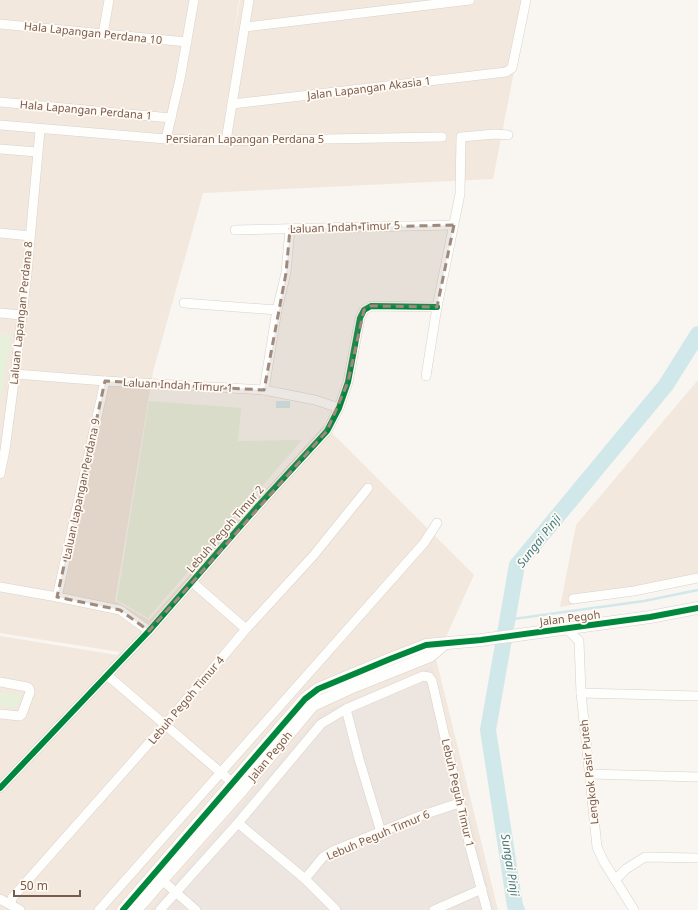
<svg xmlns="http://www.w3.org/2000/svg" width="698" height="910" font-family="'Noto Sans',sans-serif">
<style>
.residential{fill:#f2e8de}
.industrial{fill:#ede5e0}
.green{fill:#e7f0db}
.water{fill:#d0e8ea}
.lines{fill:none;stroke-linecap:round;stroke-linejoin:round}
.stream{stroke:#d0e8ea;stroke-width:2.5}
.river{stroke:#d0e8ea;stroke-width:16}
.minor-casing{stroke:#d7d1cb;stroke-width:10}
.tertiary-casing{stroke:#d7d1cb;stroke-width:13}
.minor{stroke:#fefefd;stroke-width:9}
.tertiary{stroke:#fefefd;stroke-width:12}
.cycleway-casing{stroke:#fffaf3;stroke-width:8}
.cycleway{stroke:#00873e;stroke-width:6}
.marked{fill:#9f8a7d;fill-opacity:0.2;stroke:#9f8a7d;stroke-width:3;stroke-dasharray:8 5;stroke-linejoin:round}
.labels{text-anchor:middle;stroke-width:3.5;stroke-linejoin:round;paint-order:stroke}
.street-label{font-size:11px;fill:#7a5c4d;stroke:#fffaf3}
.water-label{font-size:12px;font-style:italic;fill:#437c86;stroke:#fffaf3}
</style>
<rect width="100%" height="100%" fill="#f9f5f0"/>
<g class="residential">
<path d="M0,0H239L233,38L240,0H528L493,179L203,193L153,372L115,601L149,620L324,425L474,575L436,659L498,910H0V636L117,655L120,652L0,633Z"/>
<path d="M698,380V580L560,607L576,525Z"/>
</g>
<path class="industrial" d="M432,666L494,910H150L320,713Z"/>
<g class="green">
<path d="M0,334L11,335L0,405Z"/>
<path d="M149,401L241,408L238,441L302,440L148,618L117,600Z"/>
<path d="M0,692L19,695L21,700L15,708L0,705Z"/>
</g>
<rect class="water" x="276" y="401" width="14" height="7"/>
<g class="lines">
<path class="stream" d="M507,620L644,601L698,590"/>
<path class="river" d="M517,910L515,906L488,730L517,565L666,385L698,334"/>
<defs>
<g id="minor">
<path d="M0,24L187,42"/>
<path d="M245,27L470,0"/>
<path d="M103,34L109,0"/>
<path d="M0,102L171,118"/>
<path d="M232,104L506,72L512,68L526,0"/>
<path d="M0,125L166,139L213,141L442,137"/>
<path d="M166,139L180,79L194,0"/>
<path d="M226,141L249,0"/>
<path d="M0,149L37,152"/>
<path d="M235,230L454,225"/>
<path d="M0,233L30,236"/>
<path d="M184,303L277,310"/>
<path d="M0,313L21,315"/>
<path d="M15,374L105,381L264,390L315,400L339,408"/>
<path d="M426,376L437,307L460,194L461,137L495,134L508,135"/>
<path d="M264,390L277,310L286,273L290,229"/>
<path d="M0,474L5,450L15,374L27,273L40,130"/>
<path d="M192,582L246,629"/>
<path d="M0,587L57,597L120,610L149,631"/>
<path d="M57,597L105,381"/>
<path d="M573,599L634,591L698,578"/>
<path d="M566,628L579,641L581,693L597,847L604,862L634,910"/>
<path d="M107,675L233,783"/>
<path d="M0,682L27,687L29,688L30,692L22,714L20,716L0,714"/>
<path d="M581,693L698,696"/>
<path d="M346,709L359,759L381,832"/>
<path d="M589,774L698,777"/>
<path d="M0,788L149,631L258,506L327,431L339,408L348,382L360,318L364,310L371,306L437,307"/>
<path d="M238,823L305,879L336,910"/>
<path d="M305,879L323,857L333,851L420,816L459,803"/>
<path d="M162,880L196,910"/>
<path d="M615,880L626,869L645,857L698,858"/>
<path d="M0,899L20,910"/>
<path d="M11,904L12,898L165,725L246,629L313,556L368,488"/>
<path d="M99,910L424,543L437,523"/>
<path d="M160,910L238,823L321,724L346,709L423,676L429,677L432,681L470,847L487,910"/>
<path d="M434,910L482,889"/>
</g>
<g id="tertiary">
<path d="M123,910L305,699L318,689L390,659L426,645L481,640L650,617L698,608"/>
<path d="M136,910L162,880L242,790L313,705L350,688L430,656L443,645"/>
</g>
</defs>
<use href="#minor" class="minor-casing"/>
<use href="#tertiary" class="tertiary-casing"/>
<use href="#minor" class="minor"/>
<use href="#tertiary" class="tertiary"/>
<defs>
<g id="cycleway">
<path d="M0,788L149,631L258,506L327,431L339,408L348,382L360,318L364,310L371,306L437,307"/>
<path d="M123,910L305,699L318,689L390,659L426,645L481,640L650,617L698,608"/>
</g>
</defs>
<use href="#cycleway" class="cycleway-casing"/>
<use href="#cycleway" class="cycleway"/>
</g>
<path class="marked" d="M454,225L437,307L371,306L364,310L348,382L327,431L149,631L120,610L57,597L105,381L264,390L286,273L290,229Z"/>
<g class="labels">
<g class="street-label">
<text transform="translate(93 33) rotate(6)" y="4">Hala Lapangan Perdana 10</text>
<text transform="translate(369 88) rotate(-7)" y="4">Jalan Lapangan Akasia 1</text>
<text transform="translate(86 110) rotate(5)" y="4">Hala Lapangan Perdana 1</text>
<text x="245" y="143">Persiaran Lapangan Perdana 5</text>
<text transform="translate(345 227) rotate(-2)" y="4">Laluan Indah Timur 5</text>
<text transform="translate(21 313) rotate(-84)" y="4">Laluan Lapangan Perdana 8</text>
<text transform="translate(178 385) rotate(3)" y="4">Laluan Indah Timur 1</text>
<text transform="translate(81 489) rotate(-78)" y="4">Laluan Lapangan Perdana 9</text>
<text transform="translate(225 529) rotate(-49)" y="4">Lebuh Pegoh Timur 2</text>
<text transform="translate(570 618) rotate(-7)" y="4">Jalan Pegoh</text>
<text transform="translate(186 700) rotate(-50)" y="4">Lebuh Pegoh Timur 4</text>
<text transform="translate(270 756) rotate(-50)" y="4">Jalan Pegoh</text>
<text transform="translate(589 772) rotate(-96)" y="4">Lengkok Pasir Puteh</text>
<text transform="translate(458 793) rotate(77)" y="4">Lebuh Peguh Timur 1</text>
<text transform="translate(378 835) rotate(-23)" y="4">Lebuh Peguh Timur 6</text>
</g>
<g class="water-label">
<text transform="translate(539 541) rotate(-52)" y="4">Sungai Pinji</text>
<text transform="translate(510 865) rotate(81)" y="4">Sungai Pinji</text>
</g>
</g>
<path d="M14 890v6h66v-6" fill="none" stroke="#7a5c4d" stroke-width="2"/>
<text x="20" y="890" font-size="12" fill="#7a5c4d" stroke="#fffaf3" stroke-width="3" paint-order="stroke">50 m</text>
</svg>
